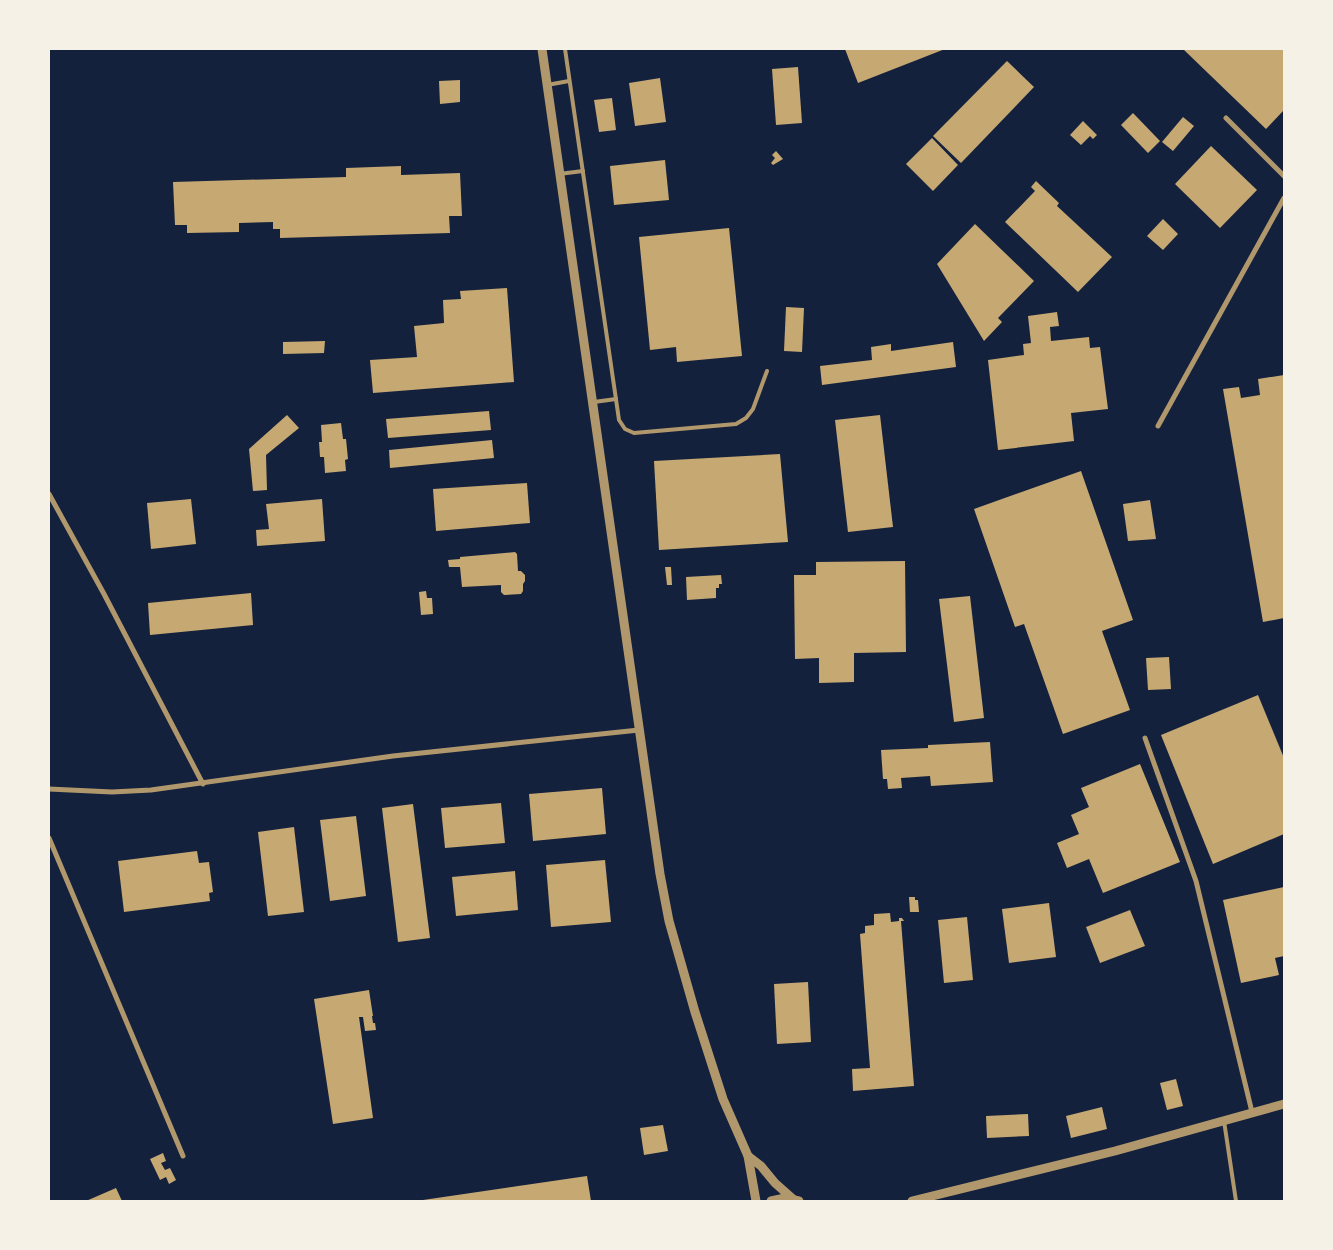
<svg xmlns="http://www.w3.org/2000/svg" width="1333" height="1250" font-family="'Alegreya Sans',sans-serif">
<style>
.building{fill:#c6a872}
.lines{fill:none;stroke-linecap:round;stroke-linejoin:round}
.service{stroke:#b1986c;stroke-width:4}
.minor{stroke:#b1986c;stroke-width:5}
.tertiary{stroke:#b1986c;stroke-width:9}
</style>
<rect width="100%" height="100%" fill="#14213d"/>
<g class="building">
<path d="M845,49H945L858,83Z"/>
<path d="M1183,49H1282L1284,51V110L1266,129Z"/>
<path d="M1007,61L1034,87L961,163L933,136Z"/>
<path d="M798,67L802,123L776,125L772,69Z"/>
<path d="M660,78L666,122L635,126L629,83Z"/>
<path d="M460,80V102L440,104L439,81Z"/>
<path d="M612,98L616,130L599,132L594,100Z"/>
<path d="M1133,113L1160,141L1148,153L1121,125Z"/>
<path d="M1183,117L1194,126L1173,151L1162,142Z"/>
<path d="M1083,121L1097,135L1093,139L1090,136L1081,145L1070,135Z"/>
<path d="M932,138L958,165L933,191L906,164Z"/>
<path d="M1211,146L1257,190L1220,228L1175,184Z"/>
<path d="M776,151L783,159L773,165L771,163L775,158L772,155Z"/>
<path d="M665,160L669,200L614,205L610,166Z"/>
<path d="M401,166V175L460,173L462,216H449L450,233L280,238V229H273V222L239,223V232L187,233V225H175L173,182L346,177V168Z"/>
<path d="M1036,181L1059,203L1057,206L1112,257L1078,292L1005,222L1035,191L1031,187Z"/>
<path d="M1163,219L1178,234L1163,250L1147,236Z"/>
<path d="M975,224L1034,281L998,318L1002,322L984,341L937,264Z"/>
<path d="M729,228L742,356L677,362L676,347L650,350L639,237Z"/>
<path d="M507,288L514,382L373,393L370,360L417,357L414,326L444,323L443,300L461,299L460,291Z"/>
<path d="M786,307L804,308L802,352L784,351Z"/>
<path d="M1057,312L1059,326L1050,327L1051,341L1089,337L1090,348L1100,347L1108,409L1071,413L1074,441L998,450L988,360L1024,355L1023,344L1031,343L1028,316Z"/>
<path d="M325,341L324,353L283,354V342Z"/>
<path d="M953,342L956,367L822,385L820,366L872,360L871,347L891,344V351Z"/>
<path d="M1284,375V618L1263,622L1223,389L1239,387L1241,398L1260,395L1258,379Z"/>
<path d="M489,411L491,430L388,438L386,419Z"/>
<path d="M287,415L299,428L266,455L267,490L253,491L249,449Z"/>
<path d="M880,415L893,527L848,532L835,420Z"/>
<path d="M341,423L343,439H346L348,459L345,460L346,471L325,473L324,457H320L319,442H322L321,425Z"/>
<path d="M492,440L494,458L390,468L389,450Z"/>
<path d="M780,454L788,542L659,550L654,461Z"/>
<path d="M1081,471L1133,620L1102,631L1130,710L1063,734L1024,624L1015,627L974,509Z"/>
<path d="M527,483L530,523L436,531L433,489Z"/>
<path d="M191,499L196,544L151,549L147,503Z"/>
<path d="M322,499L325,541L257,546L256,530L269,529L266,504Z"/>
<path d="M1150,500L1156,539L1128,541L1123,504Z"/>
<path d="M515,552L517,554L518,571H521L525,575V581L523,584V591L521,594L504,595L501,592V585L462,587L460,567H449L448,560L460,559V557Z"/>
<path d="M905,561L906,652L854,653V682L819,683V658L795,659L794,575H816V562Z"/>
<path d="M665,567H671L672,585H667Z"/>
<path d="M721,575L722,584H719V588H716V598L687,600L686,577Z"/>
<path d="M426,591L427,598H432L433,614L421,615L419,592Z"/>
<path d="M251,593L253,625L150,635L148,603Z"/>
<path d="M970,596L984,718L954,722L939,599Z"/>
<path d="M1169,657L1171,689L1148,690L1146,658Z"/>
<path d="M1258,695L1284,758V834L1213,864L1161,735Z"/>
<path d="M990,742L993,782L931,786L930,776L901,778L902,788L888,789L887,779H883L881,750L928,748V745Z"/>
<path d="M1140,764L1180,862L1103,893L1089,859L1067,868L1057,843L1079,834L1071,815L1089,807L1081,788Z"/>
<path d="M602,788L606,834L533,841L529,794Z"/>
<path d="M501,803L505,843L445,848L441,808Z"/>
<path d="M413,804L430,938L398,942L382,808Z"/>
<path d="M356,816L366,896L330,901L320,820Z"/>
<path d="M294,827L304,912L268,916L258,832Z"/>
<path d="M197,851L199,863L209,862L213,892L209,893L210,901L124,912L118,861Z"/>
<path d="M605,860L611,922L551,927L546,865Z"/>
<path d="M515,871L518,910L456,916L452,877Z"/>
<path d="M1284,887V956L1275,958L1279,975L1241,983L1223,900Z"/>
<path d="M909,897H915V900H918L919,912H910Z"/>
<path d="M1049,903L1056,957L1009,963L1002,909Z"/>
<path d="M1130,910L1145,946L1100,963L1086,927Z"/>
<path d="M890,913L891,922L899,921V918H902L904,921H901L914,1086L853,1091L852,1069L870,1068L860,934L865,933V926L874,925V914Z"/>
<path d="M967,917L973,980L944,983L938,920Z"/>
<path d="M808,982L811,1042L777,1044L774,984Z"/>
<path d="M369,990L373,1016H372L373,1023H375L376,1030L365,1031L363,1017H359L373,1118L333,1124L314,999Z"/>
<path d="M1176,1079L1183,1106L1167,1110L1160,1083Z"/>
<path d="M1102,1107L1107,1129L1071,1138L1066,1116Z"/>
<path d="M1028,1114L1029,1136L987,1138L986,1116Z"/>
<path d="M663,1125L668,1151L644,1155L640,1128Z"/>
<path d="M163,1153L166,1161L161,1163L165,1170L170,1168L176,1180L169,1184L166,1177L160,1180L150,1159Z"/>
<path d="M587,1176L591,1201H423V1200Z"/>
<path d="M116,1188L122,1201H86Z"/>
</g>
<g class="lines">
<g class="service">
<path d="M565,49L619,420L625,429L634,433L736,424L746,418L753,409L767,371"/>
<path d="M547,85L569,81"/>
<path d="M559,174L583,171"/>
<path d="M594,402L616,399"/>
<path d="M1224,1121L1236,1201"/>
</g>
<g class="minor">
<path d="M1226,118L1284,176"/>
<path d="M1158,426L1284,198"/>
<path d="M49,494L104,594L203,784"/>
<path d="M1145,738L1196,881L1252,1112"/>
<path d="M49,789L112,792L151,790L393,756L639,730"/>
<path d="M49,838L183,1156"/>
</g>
<g class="tertiary">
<path d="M542,49L660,874L669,921L695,1012L723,1099L748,1156L756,1201"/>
<path d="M748,1156L761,1166L775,1183L793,1199"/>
<path d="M771,1201L785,1198L799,1201"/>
<path d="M912,1201L1115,1151L1284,1104"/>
</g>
</g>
<rect width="1333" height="1250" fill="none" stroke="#f6f1e7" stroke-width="100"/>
</svg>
